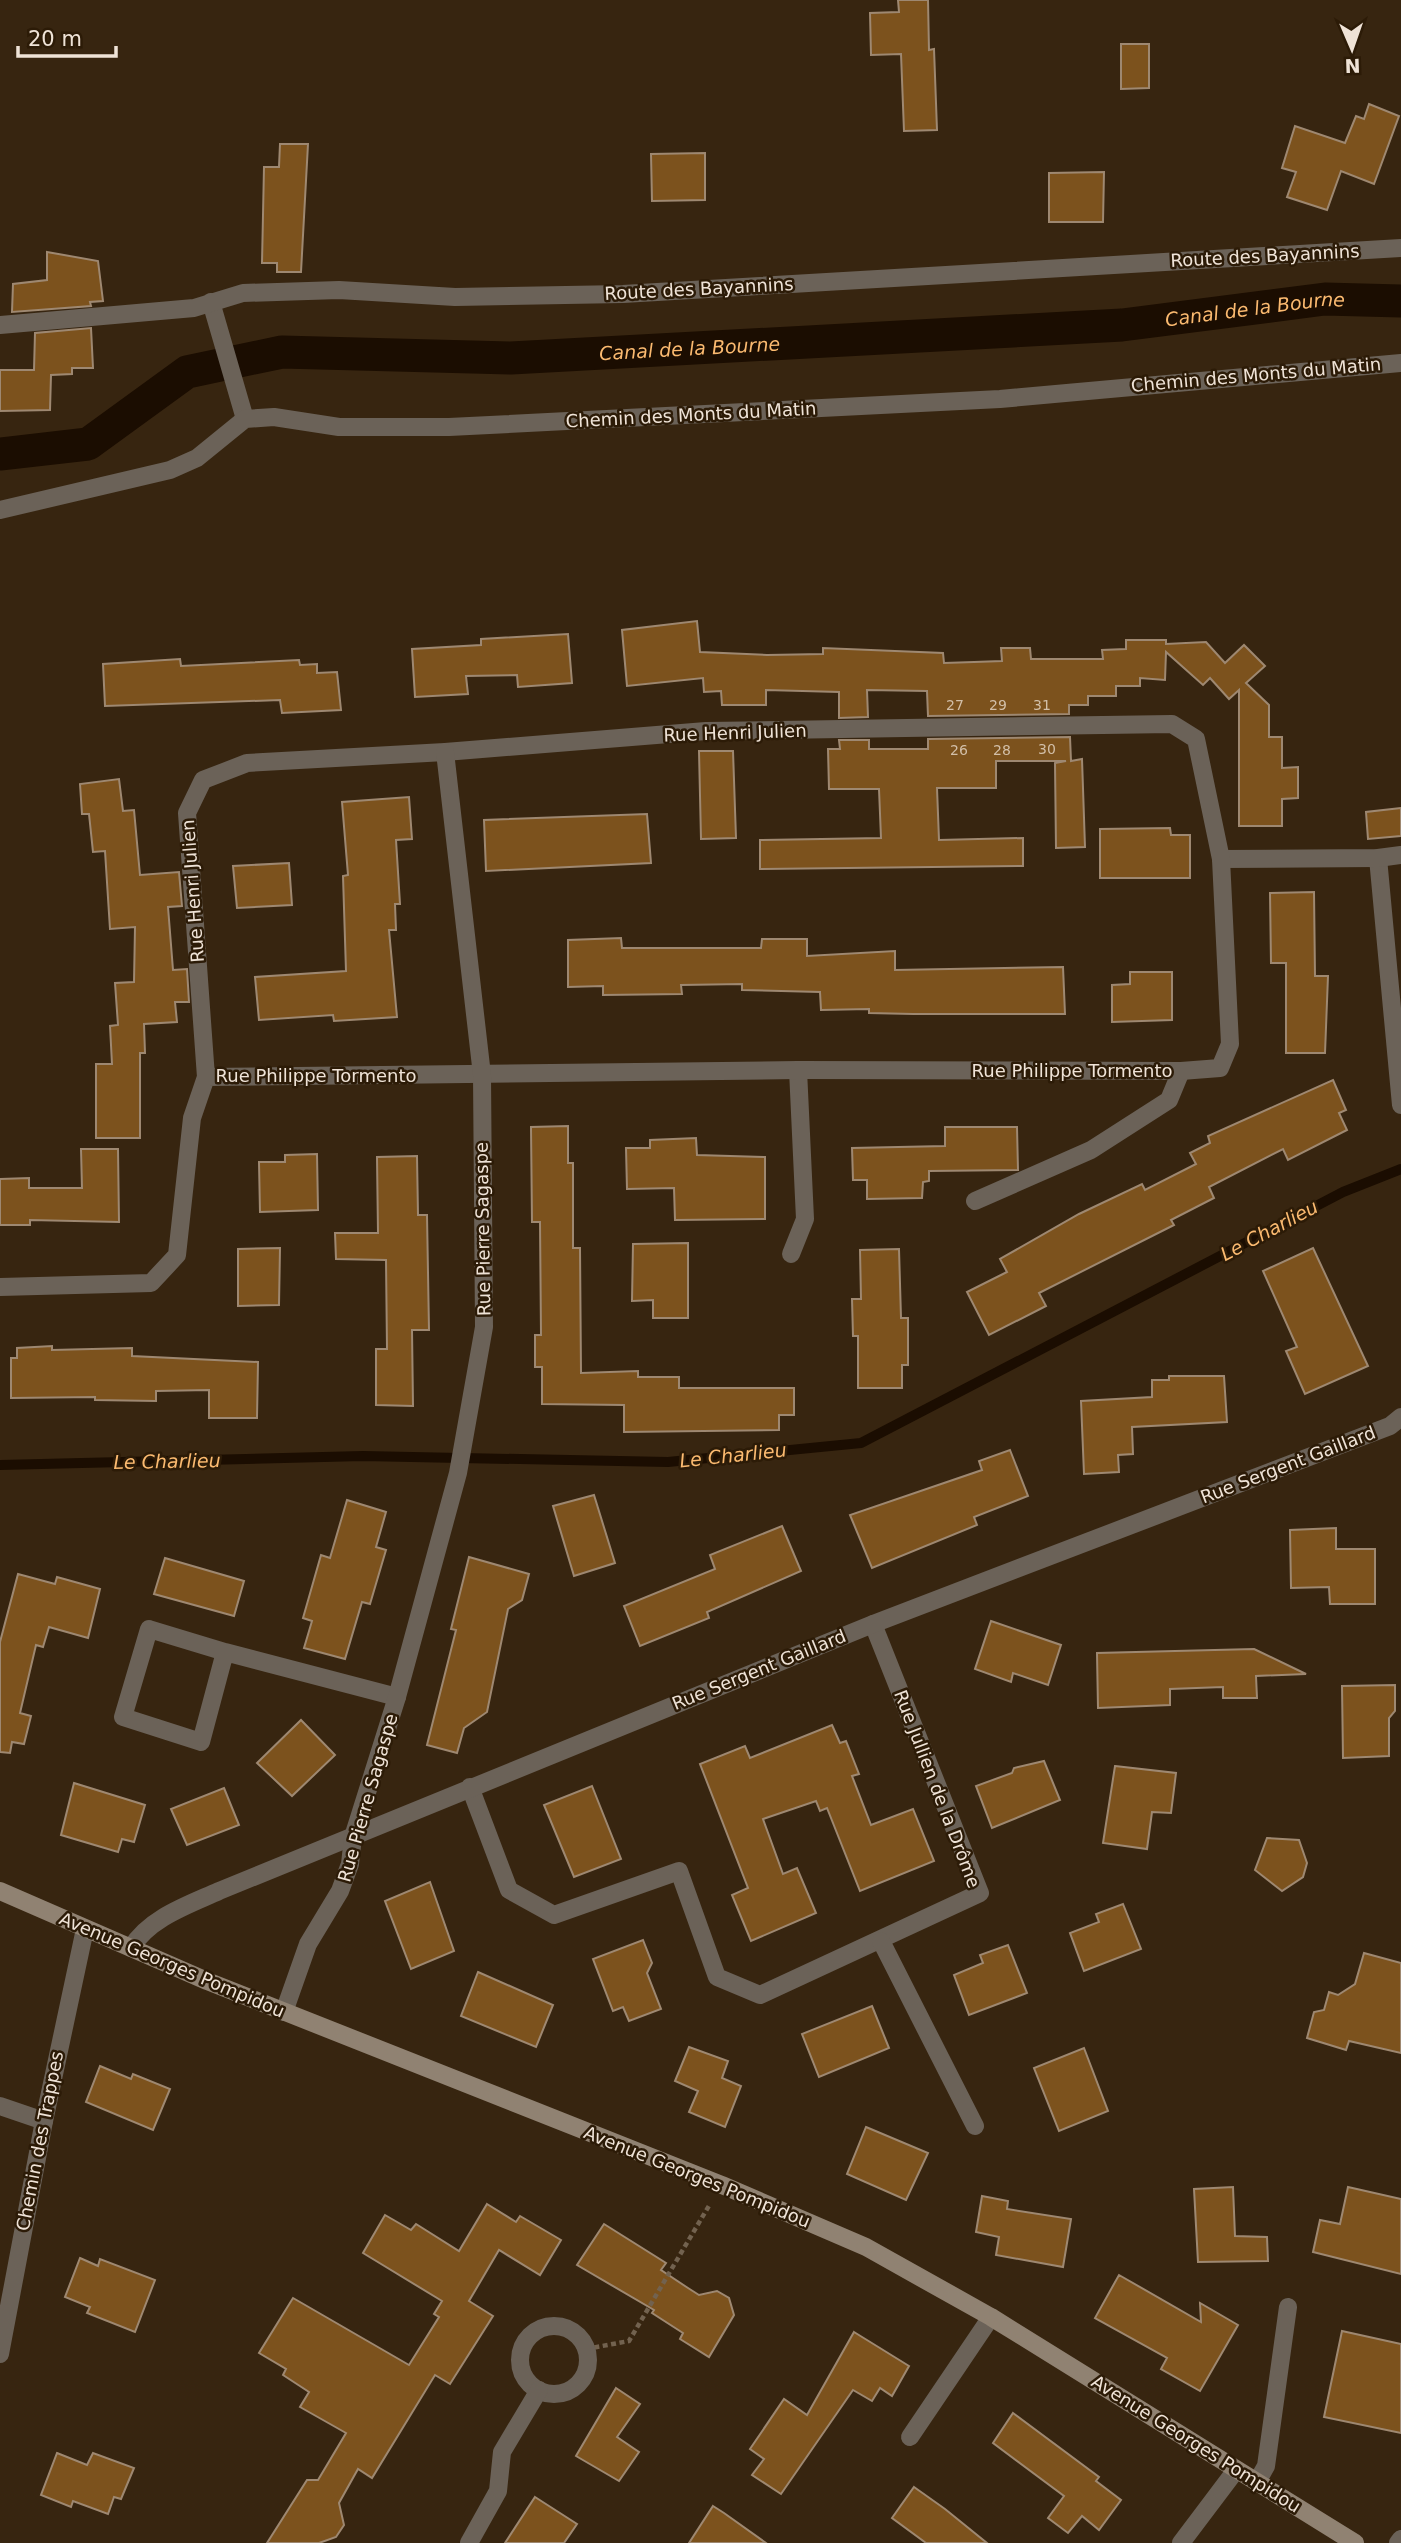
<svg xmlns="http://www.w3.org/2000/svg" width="1401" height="2543" font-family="'DejaVu Sans',sans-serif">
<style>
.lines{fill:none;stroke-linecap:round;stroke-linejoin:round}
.stream{stroke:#1b0d01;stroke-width:10}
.canal{stroke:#1b0d01;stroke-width:33}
.building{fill:#7c521d;stroke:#9e8871;stroke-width:2}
.path{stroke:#72624f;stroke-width:4.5;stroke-dasharray:5 3.5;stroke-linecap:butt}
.service{stroke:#6b6258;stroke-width:18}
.minor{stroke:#6b6258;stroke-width:18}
.secondary{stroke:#908272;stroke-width:18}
.labels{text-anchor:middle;stroke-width:5;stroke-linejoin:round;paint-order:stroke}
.number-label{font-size:14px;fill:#d2bfa8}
.street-label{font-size:18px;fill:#efe3d7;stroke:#2c1b07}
.water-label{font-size:19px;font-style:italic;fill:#fbba70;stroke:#2c1b07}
</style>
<rect width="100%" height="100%" fill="#372510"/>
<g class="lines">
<path class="stream" d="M0,1465L363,1456L668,1462L861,1443L1343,1192L1401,1169"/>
<path class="canal" id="s1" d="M0,454L88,444L187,372L282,352L511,358L1122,325L1325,299L1401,301"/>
</g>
<g class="building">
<path d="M898,0H928L929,50L934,49L937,130L904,131L901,54L871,55L870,13L899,12Z"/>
<path d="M1121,44H1149V88L1121,89Z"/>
<path d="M1369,104L1399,116L1374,184L1341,171L1327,210L1287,197L1296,172L1282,168L1295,126L1345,143L1356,116L1364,119Z"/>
<path d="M280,144H308L301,272H277V263H262L264,167H279Z"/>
<path d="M705,153V200L652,201L651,154Z"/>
<path d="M1104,172L1103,222H1049V173Z"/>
<path d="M47,252L98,261L103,301L90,302L91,306L12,312L13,284L47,280Z"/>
<path d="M91,328L93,368H72V374L51,375L50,410L0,411V370H34L35,333Z"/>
<path d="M697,621L700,652L767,655L823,654V648L943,653L944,663L974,662L1002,661L1001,648H1030L1031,659H1103L1102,650L1126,649V640H1166V644L1206,642L1225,663L1244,645L1265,666L1246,683L1269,705V737H1282V768L1298,767V798L1282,799V826H1239V690L1229,699L1210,678L1203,685L1166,652L1165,680L1140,678V686H1116V696H1088V705H1069V714L928,716L927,691L867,690L868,717L839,718V692L766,690V705H722L721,691L704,692L703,678L627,686L622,630Z"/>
<path d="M568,634L572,683L518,687L517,675L466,676L468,694L415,697L412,649L481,645V639Z"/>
<path d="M180,659L181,666L299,660L300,665L317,664V673L337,672L341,710L282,713L280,700L105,706L103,664Z"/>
<path d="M1070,737L1071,761L1082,759L1085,847L1056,848L1055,763L1066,761H996V788H937L939,840L1023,838V866L760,869V840L881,838L879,789H829L828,749H840L839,740H869V749H928V739Z"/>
<path d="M699,751H733L736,838L701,839Z"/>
<path d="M119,779L123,811L134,810L140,875L179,872L182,906L168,907L173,970L187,969L189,1002H175L177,1022L144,1024L145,1053H140V1138H96V1064H112L110,1026L118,1025L115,983L134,982L135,927L110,929L105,851L93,852L89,814H82L80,784Z"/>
<path d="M409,797L412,839L396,840L400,904H395L396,930H389L397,1017L334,1021L333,1015L259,1020L255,977L346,971L343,876L348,875L342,802Z"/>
<path d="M1401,808V836L1368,839L1366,812Z"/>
<path d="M647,814L651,863L486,871L484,820Z"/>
<path d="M1170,828L1171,835H1190V878H1100V829Z"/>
<path d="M289,863L292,905L237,908L233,866Z"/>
<path d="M1314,892L1315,976H1328L1325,1053H1286V963H1271L1270,893Z"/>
<path d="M621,938L622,948H761L762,939H807V956L895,951V970L1063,967L1065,1014H913L869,1013V1009L821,1010L820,992L742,990V984L681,985L682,994L603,995V986L568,987V940Z"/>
<path d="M1130,972H1172V1020L1112,1022V985L1130,984Z"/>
<path d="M1333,1080L1346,1110L1339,1113L1347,1130L1288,1160L1283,1149L1209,1187L1214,1198L1171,1220L1174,1225L1039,1293L1046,1306L989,1335L967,1292L1007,1272L1000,1259L1079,1214L1142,1184L1145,1190L1196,1164L1190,1153L1210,1143L1208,1136Z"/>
<path d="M568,1126V1163H573V1248H580L581,1373L638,1371V1377H679V1388H794V1415H779V1430L624,1432V1405L542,1404V1367H535V1335H541L540,1222H532L531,1127Z"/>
<path d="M945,1127H1017L1018,1170L929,1171V1181L923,1182L922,1198L867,1199V1180H853L852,1148L945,1146Z"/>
<path d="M696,1138L697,1155L765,1157V1219L675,1220L674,1188L627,1189L626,1148H650V1140Z"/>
<path d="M81,1149H118L119,1222L30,1220V1225H0V1179L29,1178V1188H82Z"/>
<path d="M317,1154L318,1210L260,1212L259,1162H285V1155Z"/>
<path d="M417,1156L418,1215H427L429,1330H412L413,1406L376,1405V1349H387L386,1260L336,1259L335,1233H378L377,1157Z"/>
<path d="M688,1243V1318H653V1300L632,1301L633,1244Z"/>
<path d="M280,1248L279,1305L238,1306V1249Z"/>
<path d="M1313,1248L1368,1366L1305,1394L1286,1351L1297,1347L1263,1271Z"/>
<path d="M899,1249L901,1318H908V1365H902V1388H858V1336H853L852,1299H861L860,1250Z"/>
<path d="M52,1346V1350L132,1348V1356L258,1362L257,1418H209V1390L156,1391V1401L95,1400V1397L11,1398V1358H17V1348Z"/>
<path d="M1169,1376H1224L1227,1422L1132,1427L1133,1454L1118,1455L1119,1472L1084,1474L1081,1401L1152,1397V1380H1169Z"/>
<path d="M1010,1450L1028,1496L974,1517L977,1525L872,1568L850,1515L982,1470L979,1461Z"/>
<path d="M594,1495L615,1563L574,1576L553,1506Z"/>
<path d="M347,1500L386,1512L376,1547L386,1550L370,1604L362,1602L345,1659L304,1648L312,1621L303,1618L321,1555L330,1558Z"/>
<path d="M782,1526L801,1571L707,1612L709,1618L640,1646L624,1606L715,1569L710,1555Z"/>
<path d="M1336,1528V1549H1375V1604H1330L1329,1587L1291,1588L1290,1530Z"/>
<path d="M469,1557L529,1574L522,1600L508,1609L487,1712L464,1728L457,1753L427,1745L456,1630L451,1629Z"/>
<path d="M165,1558L244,1581L234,1616L154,1594Z"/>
<path d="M18,1574L55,1584L57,1577L100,1589L88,1638L49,1627L43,1647L36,1645L20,1713L31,1716L24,1744L12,1742L10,1753L0,1752V1642Z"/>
<path d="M991,1621L1061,1645L1048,1685L1013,1673L1011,1682L975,1669Z"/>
<path d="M1254,1649L1306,1674L1256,1676L1257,1698H1223V1687L1170,1689V1705L1098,1708L1097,1653Z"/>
<path d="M1395,1685V1711L1389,1718V1756L1343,1758L1342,1686Z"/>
<path d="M301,1720L335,1755L292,1796L257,1763Z"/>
<path d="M832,1725L840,1743L846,1741L859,1774L852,1776L871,1825L913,1809L934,1861L860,1891L827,1808L820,1811L816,1801L763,1819L783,1874L797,1868L816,1913L751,1941L732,1895L748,1888L700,1764L745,1746L750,1758Z"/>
<path d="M1044,1761L1060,1800L992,1828L976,1786L1012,1773L1014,1768Z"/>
<path d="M1115,1766L1176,1773L1171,1813L1152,1812L1147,1849L1103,1843Z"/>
<path d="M74,1783L145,1805L134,1842L122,1839L118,1852L61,1835Z"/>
<path d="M592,1786L621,1859L574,1877L544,1805Z"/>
<path d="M224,1788L239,1825L187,1845L171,1809Z"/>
<path d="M1267,1838L1299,1840L1307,1863L1303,1877L1282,1891L1255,1870Z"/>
<path d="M430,1882L454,1951L411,1969L385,1901Z"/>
<path d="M1123,1904L1141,1949L1084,1971L1070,1933L1099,1922L1096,1914Z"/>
<path d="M643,1940L652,1963L647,1973L661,2009L629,2021L623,2007L613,2011L593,1959Z"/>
<path d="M1008,1945L1027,1993L969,2015L954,1975L983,1963L980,1955Z"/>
<path d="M1364,1953L1401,1963V2053L1349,2041L1346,2050L1307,2038L1314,2012L1324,2010L1329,1992L1338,1995L1355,1984Z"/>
<path d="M478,1972L553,2005L536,2047L461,2016Z"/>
<path d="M872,2006L889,2048L819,2077L802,2034Z"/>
<path d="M689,2047L728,2061L722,2078L741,2086L725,2127L689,2112L698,2091L675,2081Z"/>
<path d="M1084,2048L1108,2111L1059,2131L1034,2068Z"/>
<path d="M100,2066L131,2079L133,2074L170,2089L153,2130L86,2102Z"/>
<path d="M866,2127L928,2153L906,2200L847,2174Z"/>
<path d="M1233,2187L1235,2236L1267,2237L1268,2261L1198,2262L1194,2189Z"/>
<path d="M1348,2187L1401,2199V2274L1313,2252L1320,2220L1340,2224Z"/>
<path d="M982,2196L1008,2201L1007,2209L1071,2219L1063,2267L996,2255L999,2237L976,2232Z"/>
<path d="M487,2204L516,2222L520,2216L561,2240L540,2275L499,2250L469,2301L493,2316L450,2384L435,2375L372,2478L358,2469L339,2503L344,2525L336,2537L319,2543H267L307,2480H318L346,2433L300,2407L309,2392L283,2375L286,2369L259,2353L293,2298L409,2365L439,2317L434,2314L442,2301L363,2253L385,2215L411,2230L416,2224L459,2251Z"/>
<path d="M604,2224L666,2263L661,2270L688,2288L699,2295L717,2291L729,2298L734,2315L709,2357L680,2339L683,2333L652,2313L654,2310L577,2265Z"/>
<path d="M80,2258L98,2266L100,2259L155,2280L135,2332L87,2313L90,2307L65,2297Z"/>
<path d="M1119,2275L1201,2322L1200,2303L1238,2325L1200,2391L1161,2369L1167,2358L1095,2318Z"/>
<path d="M1342,2331L1401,2344V2433L1324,2417Z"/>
<path d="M854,2332L909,2366L892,2396L880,2388L872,2401L853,2390L781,2494L752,2475L764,2459L750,2449L784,2399L807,2415Z"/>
<path d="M616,2388L640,2404L617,2437L639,2452L619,2481L576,2456Z"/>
<path d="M1013,2413L1099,2477L1096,2481L1121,2500L1099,2530L1082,2516L1068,2533L1048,2518L1064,2496L993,2443Z"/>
<path d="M57,2453L87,2465L93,2453L134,2468L121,2499L114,2497L108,2514L73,2501L71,2507L41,2495Z"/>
<path d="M914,2487L945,2509L987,2543H926L892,2518Z"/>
<path d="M535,2497L577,2524L564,2543H505Z"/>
<path d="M713,2506L724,2513L766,2543H689Z"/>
</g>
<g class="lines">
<path class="path" d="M586,2349L629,2341L710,2204"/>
<g class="service">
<path d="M1257,2482L1266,2466L1288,2307"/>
<path d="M1398,2543L1401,2539"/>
</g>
<g class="minor">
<path d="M211,302L245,419"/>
<path d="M0,325L194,308L243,293L339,290L455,297L623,294L1401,248"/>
<path d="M0,510L170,470L197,458L245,419L274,417L339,427H449L1000,399L1401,363"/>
<path d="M1378,858L1401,1105"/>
<path d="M1221,859L1378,858L1401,855"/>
<path d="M975,1201L1091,1150L1169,1100L1181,1071"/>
<path d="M791,1254L805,1219L798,1070"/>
<path d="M0,1287L151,1283L177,1255L192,1118L206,1077L187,813L203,780L247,763L445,752L706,731L1172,724L1196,739L1221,859L1230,1044L1220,1068L1181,1071L798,1070L206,1077"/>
<path d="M225,1652L201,1742L123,1717L149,1629L225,1652L397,1697"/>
<path d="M470,1787L509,1890L554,1915L679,1871L717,1977L760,1995L980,1893L873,1624"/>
<path d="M881,1941L975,2126"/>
<path d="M131,1948C149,1918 188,1905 219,1891L873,1624L1390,1426L1401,1417"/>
<path d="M284,2012L308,1944L340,1891L350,1864L353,1837L397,1697L458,1473L484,1327L482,1075L445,752"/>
<path d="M0,2106L44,2121"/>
<circle cx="554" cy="2360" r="34"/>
<path d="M0,2354L44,2121L85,1929"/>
<path d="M910,2437L991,2317"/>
<path d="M469,2543L498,2491L502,2452L539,2390"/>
<path d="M1181,2543L1236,2470"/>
</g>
<path class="secondary" d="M0,1891L207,1981L722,2185L866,2247L991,2317L1355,2543"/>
</g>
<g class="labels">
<g class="number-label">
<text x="955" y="710">27</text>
<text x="998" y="710">29</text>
<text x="1042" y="710">31</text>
<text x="1047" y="754">30</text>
<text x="959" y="755">26</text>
<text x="1002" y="755">28</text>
</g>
<g class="street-label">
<text transform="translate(1265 256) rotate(-3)" y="6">Route des Bayannins</text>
<text transform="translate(699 289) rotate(-3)" y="6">Route des Bayannins</text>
<text transform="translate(1256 375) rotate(-5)" y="6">Chemin des Monts du Matin</text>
<text transform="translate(691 415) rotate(-3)" y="6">Chemin des Monts du Matin</text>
<text transform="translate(735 733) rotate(-2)" y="6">Rue Henri Julien</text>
<text transform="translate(193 891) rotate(-94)" y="6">Rue Henri Julien</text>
<text x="1072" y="1077">Rue Philippe Tormento</text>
<text x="316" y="1082">Rue Philippe Tormento</text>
<text transform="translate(483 1229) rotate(-91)" y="6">Rue Pierre Sagaspe</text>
<text transform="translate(1288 1465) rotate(-21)" y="6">Rue Sergent Gaillard</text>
<text transform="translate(759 1670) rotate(-22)" y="6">Rue Sergent Gaillard</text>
<text transform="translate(937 1789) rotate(69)" y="6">Rue Jullien de la Drôme</text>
<text transform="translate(368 1798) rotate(-74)" y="6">Rue Pierre Sagaspe</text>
<text transform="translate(172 1965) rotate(23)" y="6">Avenue Georges Pompidou</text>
<text transform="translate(40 2141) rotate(-79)" y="6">Chemin des Trappes</text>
<text transform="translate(697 2177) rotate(22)" y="6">Avenue Georges Pompidou</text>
<text transform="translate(1196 2444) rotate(32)" y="6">Avenue Georges Pompidou</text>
</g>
<g class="water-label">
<text dy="7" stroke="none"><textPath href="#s1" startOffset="1283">Canal de la Bourne</textPath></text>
<text dy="7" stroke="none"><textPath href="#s1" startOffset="716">Canal de la Bourne</textPath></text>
<text transform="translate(1269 1230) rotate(-28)" y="7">Le Charlieu</text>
<text transform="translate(733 1455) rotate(-6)" y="7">Le Charlieu</text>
<text transform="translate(167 1461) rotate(-1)" y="7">Le Charlieu</text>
</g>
</g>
<g transform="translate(1352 49) rotate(178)" stroke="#2c1b07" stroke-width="5" paint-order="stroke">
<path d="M0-5L12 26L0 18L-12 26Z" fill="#efe3d7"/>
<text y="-10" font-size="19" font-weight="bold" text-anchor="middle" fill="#efe3d7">N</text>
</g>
<path d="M18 46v10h98v-10" fill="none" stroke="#efe3d7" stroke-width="3.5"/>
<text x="28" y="46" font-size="21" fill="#efe3d7" stroke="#2c1b07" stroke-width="5" paint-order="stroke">20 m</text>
</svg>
